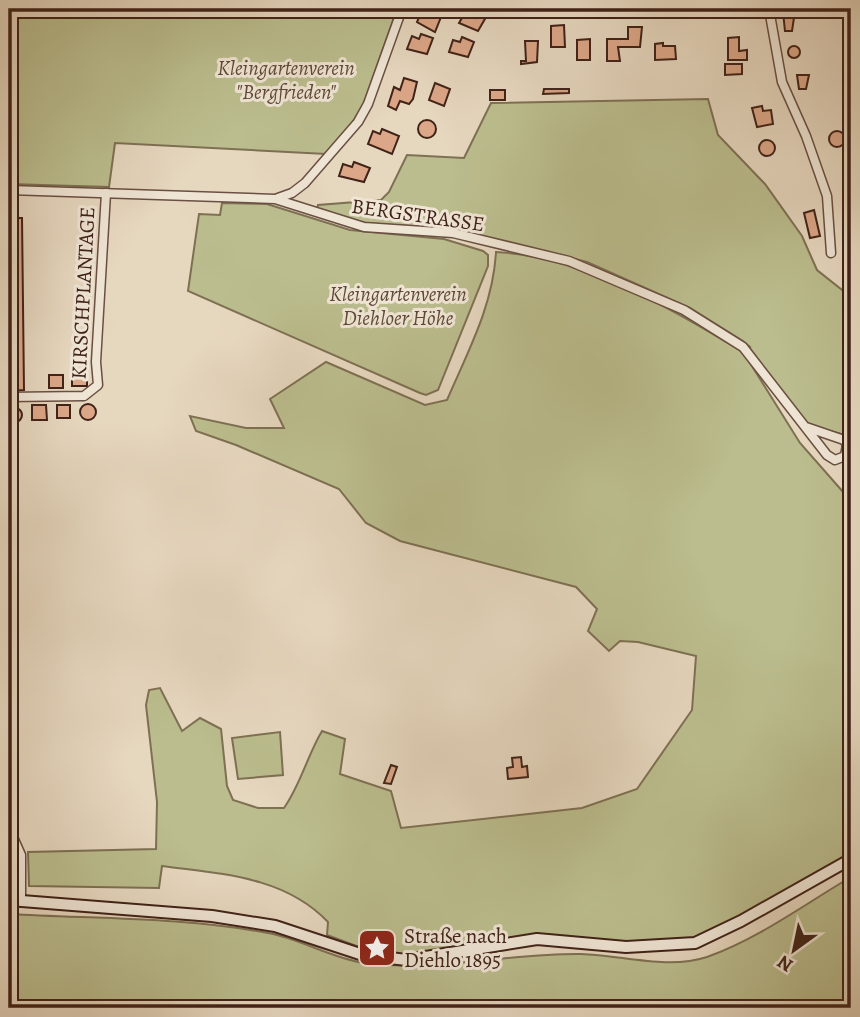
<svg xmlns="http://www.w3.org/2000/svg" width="860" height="1017" font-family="Alegreya,serif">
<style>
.green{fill:#bbbd8e;stroke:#7e7053;stroke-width:2}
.building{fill:#dca788;stroke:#402218;stroke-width:2}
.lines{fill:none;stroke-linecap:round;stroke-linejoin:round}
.minor-casing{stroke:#6a4f42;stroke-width:11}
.secondary-casing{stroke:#402218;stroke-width:14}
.minor{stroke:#efe5d5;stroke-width:8}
.secondary{stroke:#efe5d5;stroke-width:10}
.labels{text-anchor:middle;stroke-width:6;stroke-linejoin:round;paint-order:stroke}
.park-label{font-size:21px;font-style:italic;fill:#5f4936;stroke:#efe5d5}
.street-label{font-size:21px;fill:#402218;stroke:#efe5d5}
.poi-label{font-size:21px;fill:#402218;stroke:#efe5d5;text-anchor:start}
</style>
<rect width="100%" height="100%" fill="#e6d7bf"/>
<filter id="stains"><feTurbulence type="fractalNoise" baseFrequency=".00286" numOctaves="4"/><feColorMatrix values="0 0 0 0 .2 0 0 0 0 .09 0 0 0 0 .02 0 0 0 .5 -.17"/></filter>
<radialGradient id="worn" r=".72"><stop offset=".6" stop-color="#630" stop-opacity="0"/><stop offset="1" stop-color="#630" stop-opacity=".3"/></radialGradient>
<g class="green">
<path d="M9,9H397L363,105L349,128L326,154L115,143L109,187L9,184Z"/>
<path d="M708,99L718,135L765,184L802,236L817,270L851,297V437L807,424L751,350L745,355L800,443L851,501V861L703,944L530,943L408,957L367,950L327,935L328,922C284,876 221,874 162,866L159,888L29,886L28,852L156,849L157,802L146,705L149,690L160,688L182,731L200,718L221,729L227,786L233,800L258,808H284C301,784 307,756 322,731L345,739L340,774L391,791L401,828L582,808L637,789L692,710L696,656L638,642L620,641L609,651L588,631L597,609L576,587L400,541L366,523L339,489L236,445L196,431L190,416L246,428H284L270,399L326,362L425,405L447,400C468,351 493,306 496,252C580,256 674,309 744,353L750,347L743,341L690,308L587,262L453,229L365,223L317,209L318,205L381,200L389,192L407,155L464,158L491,103Z"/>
<path d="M222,203L267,204L350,230L444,239L483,251L488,255V266L438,390L426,395L420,393L188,291L199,214L220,215Z"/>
<path d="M280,732L283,775L238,779L232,738Z"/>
<path d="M851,877V1008H9V914C95,919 183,917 268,933C301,939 331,958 364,963C435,972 509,953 581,954C622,955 667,970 707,957C758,939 805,904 851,877Z"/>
</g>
<g class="building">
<path d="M430,9L443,12L435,32L417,22L422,10L428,12Z"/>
<path d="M466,11L476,18L479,13L486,17L478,31L459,23Z"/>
<path d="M795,11L792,31H785L783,12Z"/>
<path d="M564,25L565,47H551V26Z"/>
<path d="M628,27H642L640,47H618L620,61H607V39H628Z"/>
<path d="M421,34L433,38L427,54L407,49L412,36L419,39Z"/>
<path d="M462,37L474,42L468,57L449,52L453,40L460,42Z"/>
<path d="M739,37V51L747,50V60H728V38Z"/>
<path d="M590,39V60H577V40Z"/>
<path d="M525,41H538L537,62L521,64V61H526Z"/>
<path d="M663,43V46H675L676,59L655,60V44Z"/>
<circle cx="794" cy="52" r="6"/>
<path d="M725,64H742V74L725,75Z"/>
<path d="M797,75H809L806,89H799Z"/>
<path d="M404,78L417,82L413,99L409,104L400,101L396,110L388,106L394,87L400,90Z"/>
<path d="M435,83L450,89L444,106L429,100Z"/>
<path d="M544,89H569V93L543,94Z"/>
<rect x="490" y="90" width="15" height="10"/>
<path d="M762,106L763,111L771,110L773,124L757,127L752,108Z"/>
<circle cx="427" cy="129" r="9"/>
<path d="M382,129L399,136L392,154L368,144L373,131L380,134Z"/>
<circle cx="837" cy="139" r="8"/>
<circle cx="767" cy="148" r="8"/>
<path d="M354,162L370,168L364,182L339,176L343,164L352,167Z"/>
<path d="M814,210L820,236L810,238L804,213Z"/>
<path d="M9,218H22L24,390L9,391V380H14L13,226L9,227Z"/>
<rect x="72" y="370" width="15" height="16"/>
<rect x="49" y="375" width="14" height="13"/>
<circle cx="88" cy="412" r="8"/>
<path d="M32,405H46L47,420H32Z"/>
<rect x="57" y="405" width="13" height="13"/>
<circle cx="15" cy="415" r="7"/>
<path d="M521,757L522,767L527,766L528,777L508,779L507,768L513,767L512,758Z"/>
<path d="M391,765L397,767L391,784L384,783Z"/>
</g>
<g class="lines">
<defs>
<g id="minor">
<path d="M769,9L782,82L806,136L827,196L831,253"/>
<path d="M9,190L275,199L364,227L453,233L569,261L684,310L743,347L827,455L835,460L845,456L847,445L844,440L806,427"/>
<path d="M278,198L292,193L305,183L358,122L368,104L402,9"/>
<path d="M9,397L84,396L98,385L96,362L106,193"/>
<path d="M9,828L21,855V901"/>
</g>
<path id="secondary" d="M9,900L212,916L275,926L363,955L407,960L537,939L626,947L695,943L741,921L851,859"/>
</defs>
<use href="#minor" class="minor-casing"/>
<use href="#secondary" class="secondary-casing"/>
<use href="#minor" class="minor"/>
<use href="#secondary" class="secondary"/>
</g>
<defs>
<symbol id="sight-square" viewBox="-11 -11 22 22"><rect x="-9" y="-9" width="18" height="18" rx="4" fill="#8f2418" stroke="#efe5d5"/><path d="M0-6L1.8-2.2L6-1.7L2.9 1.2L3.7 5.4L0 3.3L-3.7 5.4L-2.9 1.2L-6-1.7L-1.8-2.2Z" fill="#fff"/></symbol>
</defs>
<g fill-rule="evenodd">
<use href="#sight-square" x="355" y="926" width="44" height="44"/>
</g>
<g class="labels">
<g class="park-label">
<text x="286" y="75">Kleingartenverein<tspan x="286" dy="24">"Bergfrieden"</tspan></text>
<text x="398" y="301">Kleingartenverein<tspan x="398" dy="24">Diehloer Höhe</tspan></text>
</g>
<g class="street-label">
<text transform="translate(418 215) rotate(8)" y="7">BERGSTRASSE</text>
<text transform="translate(83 293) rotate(-87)" y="7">KIRSCHPLANTAGE</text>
</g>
<g class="poi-label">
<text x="404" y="943">Straße nach<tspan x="404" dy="24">Diehlo 1895</tspan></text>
</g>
</g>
<rect width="860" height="1017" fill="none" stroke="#e6d7bf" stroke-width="35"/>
<rect x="10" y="10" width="839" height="996" fill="none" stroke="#402218" stroke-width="3.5"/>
<rect x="18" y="18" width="825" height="982" fill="none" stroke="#402218" stroke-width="2"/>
<g transform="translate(794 950) rotate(213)" stroke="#efe5d5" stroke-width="5" paint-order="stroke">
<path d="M0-5L12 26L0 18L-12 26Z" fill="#402218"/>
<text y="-10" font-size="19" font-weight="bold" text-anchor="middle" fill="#402218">N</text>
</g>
<rect width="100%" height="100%" filter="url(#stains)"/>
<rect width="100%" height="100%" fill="url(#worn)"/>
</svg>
